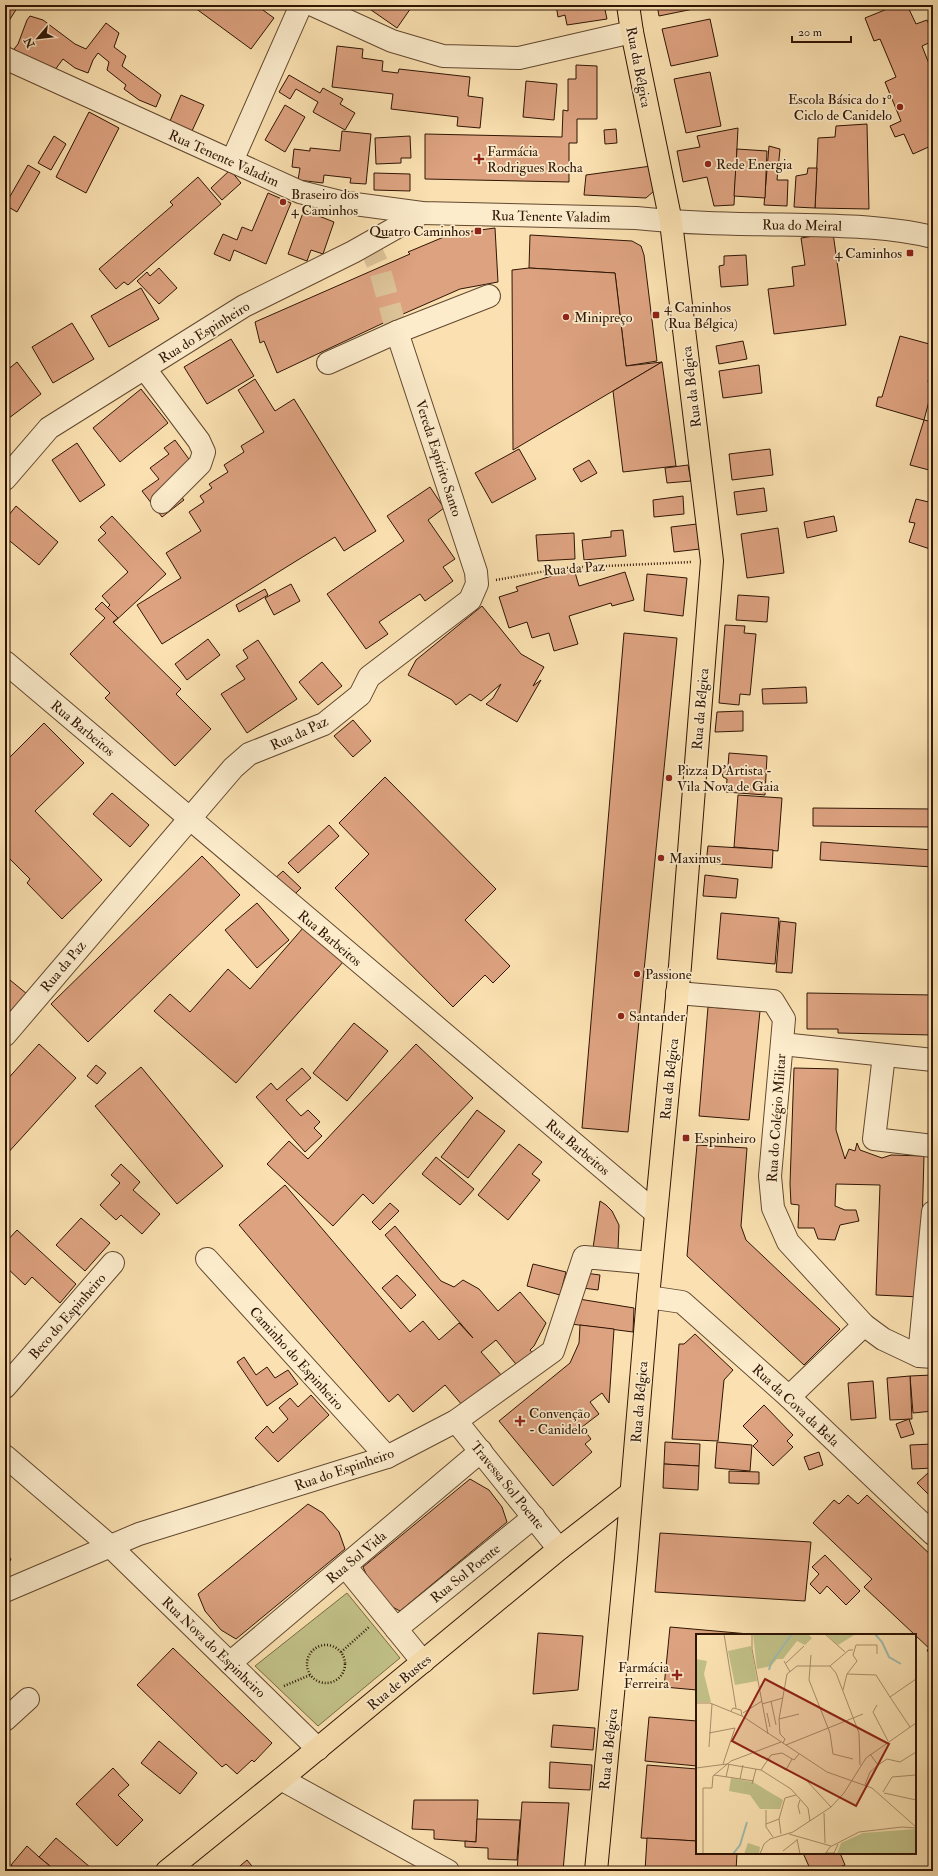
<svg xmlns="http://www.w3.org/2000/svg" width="938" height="1876" font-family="'IM FELL Double Pica',serif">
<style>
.green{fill:#c2c289;stroke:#786c46}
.building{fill:#dda280;stroke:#2f1504}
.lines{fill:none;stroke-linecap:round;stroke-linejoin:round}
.minor-tunnel{stroke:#dcc297;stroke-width:22;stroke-dasharray:22 11;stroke-linecap:butt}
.minor-casing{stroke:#62482f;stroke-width:24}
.major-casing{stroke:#2f1504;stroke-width:24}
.path{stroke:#2f1504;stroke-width:2.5;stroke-dasharray:1 2;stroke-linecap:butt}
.minor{stroke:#fceccc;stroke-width:22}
.major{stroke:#fbe1b1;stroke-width:22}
.poi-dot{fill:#8f2418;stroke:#fceccc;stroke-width:1.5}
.labels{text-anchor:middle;stroke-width:3.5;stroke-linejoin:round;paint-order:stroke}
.street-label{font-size:14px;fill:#2f1504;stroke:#fceccc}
.poi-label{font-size:14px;fill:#2f1504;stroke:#fceccc;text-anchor:start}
.inset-river{fill:none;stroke:#9fbcb0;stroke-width:2}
.inset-road{fill:none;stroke:#a98f6c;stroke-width:1}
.view{fill:#8f2418;fill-opacity:0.15;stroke:#8f2418;stroke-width:2}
.inset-edge{fill:none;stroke:#2f1504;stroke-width:2}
</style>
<rect width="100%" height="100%" fill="#fbe1b1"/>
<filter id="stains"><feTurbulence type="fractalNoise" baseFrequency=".005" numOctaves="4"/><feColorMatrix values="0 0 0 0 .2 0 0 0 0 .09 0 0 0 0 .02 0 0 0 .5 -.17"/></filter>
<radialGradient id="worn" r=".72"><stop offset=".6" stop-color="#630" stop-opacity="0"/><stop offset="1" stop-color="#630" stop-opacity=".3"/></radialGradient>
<path class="green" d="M347,1593L400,1658L318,1726L255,1666Z"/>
<g class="building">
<path d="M5,5H19L5,27Z"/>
<path d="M191,5H256L274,18L251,49Z"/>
<path d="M364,5H413L397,28Z"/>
<path d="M556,5H604L607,19L567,25L565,15L558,17Z"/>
<path d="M657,5H703V7L659,16Z"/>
<path d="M897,5H907L916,24L927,20L933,34V41L922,46L933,74V145L913,154L904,134L895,137L890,126L901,121L885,82L896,77L880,39L874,41L865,18Z"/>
<path d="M30,16L43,20L75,44L86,49L106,23L119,33L114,47L126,56L122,66L161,95L156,107L139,100L124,89L126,85L107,70L109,62L98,53L93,60L88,73L75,68L63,59L52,74L22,55L14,49L18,44L27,20Z"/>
<path d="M710,19L718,56L671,66L662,29Z"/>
<path d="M337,46L363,49L362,58L383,61L382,71L398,73L399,69L470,77L468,96L483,98L480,128L457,126L458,117L391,109L393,94L332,87Z"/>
<path d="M576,65L597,66V119H577V143H569V182L425,179V134L562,137L563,110L568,111V79H576Z"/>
<path d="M710,72L721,126L686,133L674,79Z"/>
<path d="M289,75L320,93L323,88L343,99L340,104L355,113L345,130L313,112L318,102L296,89L290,99L279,92Z"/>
<path d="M526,81L557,84L554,120L523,117Z"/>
<path d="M181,95L204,105L192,131L170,121Z"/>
<path d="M285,105L305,117L285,152L265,140Z"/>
<path d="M89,112L119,128L86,193L56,177Z"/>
<path d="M867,124L869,209L815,208L818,138L835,137L836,126Z"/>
<path d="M738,128L734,205L714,206L707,177L683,182L677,151L700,147L697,136Z"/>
<path d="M616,129L617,143L605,144L604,130Z"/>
<path d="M342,131L371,134L366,184L350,183L351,178L324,175L323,183L298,180L300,168L292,167L294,149L310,151V148L340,151Z"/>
<path d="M54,136L66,144L51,170L38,163Z"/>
<path d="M410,136L411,158H401V163L376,164L375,138Z"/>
<path d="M769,146L780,149L777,180H788L787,206L764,205Z"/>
<path d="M737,149L767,151L765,198L734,196Z"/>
<path d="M28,165L40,172L17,212L5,205Z"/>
<path d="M651,166L654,191L646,198L584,195L586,175Z"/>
<path d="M808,168H817L815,208L794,207L796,176L807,174Z"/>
<path d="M230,170L241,183L222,200L211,188Z"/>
<path d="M374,173L410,174V191L374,190Z"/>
<path d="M198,177L221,204L128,285L124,282L116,289L99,269L173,205L170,202Z"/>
<path d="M268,193L291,203L266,264L234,250L230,261L214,254L223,234L237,240L242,227L252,231Z"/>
<path d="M304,210L334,222L323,254L311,250L307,261L288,254Z"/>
<path d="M495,228L498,282L460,289L394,318L277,373L264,341L260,343L255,322L410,254L408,252L451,234Z"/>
<path d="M833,233L846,325L774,334L768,289L794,286L792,267L805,265L801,238Z"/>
<path d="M530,235L632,241L641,246L644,255L657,361L626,366L615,273L529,268Z"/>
<path d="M746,255L748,285L721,287L719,266L724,265V256Z"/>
<path d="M159,268L177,288L159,304L137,281L147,272L150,276Z"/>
<path d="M529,268L615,273L626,366L662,362L513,450L512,270Z"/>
<path d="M141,288L159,319L109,347L91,316Z"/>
<path d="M72,323L94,359L53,383L32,347Z"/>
<path d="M900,336L933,345V376L929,377L928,382L933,386L924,420L876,406L878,397H882Z"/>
<path d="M231,339L254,376L207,404L184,367Z"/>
<path d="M743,341L747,359L719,364L716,346Z"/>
<path d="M17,362L41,394L5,421V372Z"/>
<path d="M662,362L676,466L623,472L613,391Z"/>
<path d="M759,365L762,393L723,398L719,371Z"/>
<path d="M255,379L275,411L294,399L376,531L344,551L335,537L162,644L137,605L181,578L166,553L201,531L189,512L204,502L200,496L212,488L209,484L228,472L224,465L244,452L241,446L264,432L238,390Z"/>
<path d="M141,389L168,423L120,462L93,428Z"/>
<path d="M924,420L933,422V471L910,465Z"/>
<path d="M175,440L194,466L171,484L184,500L162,517L142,491L159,479L150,468L169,454L164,448Z"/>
<path d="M77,443L105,485L80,502L52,460Z"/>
<path d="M519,449L536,479L492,503L475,473Z"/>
<path d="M770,449L773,475L732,480L729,454Z"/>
<path d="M589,460L597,473L581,482L573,469Z"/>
<path d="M688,465L691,481L667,483L665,468Z"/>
<path d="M430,487L444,508L428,520L455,559L443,567L453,581L425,601L420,594L379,622L388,634L366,649L327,594L404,541L387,516Z"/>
<path d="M764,488L767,511L737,515L734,492Z"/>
<path d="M683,496L684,514L654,517L653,500Z"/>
<path d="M916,499L933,503V550L909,542L915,523L909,522Z"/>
<path d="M16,506L58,542L39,565L5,537V520Z"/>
<path d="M112,516L166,574L112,624L102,613L110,605L102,596L128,572L98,540L106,533L100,527Z"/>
<path d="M834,516L837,531L807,538L804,522Z"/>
<path d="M697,524L700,549L674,552L671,527Z"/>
<path d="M778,528L784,573L747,578L741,534Z"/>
<path d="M623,530L626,556L584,560L582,540L611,537V531Z"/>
<path d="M574,533L575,559L538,561L536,535Z"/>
<path d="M574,569L579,586L625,572L634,600L612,606L611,603L569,616L578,644L554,651L549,633L532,638L527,622L509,628L499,597L518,591L516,587Z"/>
<path d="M647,574L687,578L683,616L644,611Z"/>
<path d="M291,584L300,601L274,615L265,598Z"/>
<path d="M265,589L268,595L239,612L236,605Z"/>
<path d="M738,595L769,597L767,622L736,620Z"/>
<path d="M102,602L118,618L113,622L181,689L176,694L211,729L175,766L105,698L110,693L70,654L105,618L95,609Z"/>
<path d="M482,606L521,654L544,667L533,686L541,680L517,722L486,704L493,698L501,684L481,701L470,694L456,705L452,700L408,675L416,660Z"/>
<path d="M725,625L745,626L744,633L756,634L750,695L740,694L739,705L719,703Z"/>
<path d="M624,633L677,638L628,1132L582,1128Z"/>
<path d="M208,639L220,655L187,680L175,664Z"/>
<path d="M258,640L297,699L247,733L221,694L245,679L236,666L248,658L243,650Z"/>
<path d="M322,662L342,686L318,705L299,682Z"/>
<path d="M806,687L807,703L763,704L762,689Z"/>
<path d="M743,711V731L715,732L717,712Z"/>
<path d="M353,720L371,741L353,757L334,736Z"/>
<path d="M44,723L84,763L35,811L102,880L62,919L27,883L30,879L5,854V762Z"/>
<path d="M729,753L767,756L765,795L726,792L727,779L723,777L722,771L728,766Z"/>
<path d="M385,777L496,889L465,920L510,966L493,983L485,975L453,1007L335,888L369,854L339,823Z"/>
<path d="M112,793L149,825L130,847L93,814Z"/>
<path d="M738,795L782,798L778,851L734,847Z"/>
<path d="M813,808L933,809V827L813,826Z"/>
<path d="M329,825L339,836L298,873L288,863Z"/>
<path d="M821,842L933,850V867L820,860Z"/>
<path d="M708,846L773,850L772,868L706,863Z"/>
<path d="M202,856L240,895L88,1042L51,1004Z"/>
<path d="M283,871L301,888L290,899L272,881Z"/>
<path d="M705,875L738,879L736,898L703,896Z"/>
<path d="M257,903L289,940L257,968L225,930Z"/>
<path d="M721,913L779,918L775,964L717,959Z"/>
<path d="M780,921L796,923L792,973L776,972Z"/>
<path d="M303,928L344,961L236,1083L154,1011L170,994L190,1012L228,969L250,989Z"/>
<path d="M10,980L27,994L11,1013L5,1009V987Z"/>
<path d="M807,993L933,995V1035L838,1033V1029H807Z"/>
<path d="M708,1007L760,1011L749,1120L699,1116Z"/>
<path d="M354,1023L388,1051L347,1101L313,1073Z"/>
<path d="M39,1044L76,1078L5,1156V1082Z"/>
<path d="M416,1044L473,1098L373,1204L363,1194L333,1226L267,1164L289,1141L308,1159Z"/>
<path d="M96,1065L106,1073L97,1084L87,1076Z"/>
<path d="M141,1067L223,1166L177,1204L95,1106Z"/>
<path d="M302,1068L311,1078L286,1100L301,1116L308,1110L320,1122L314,1128L322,1136L305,1152L256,1097L271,1083L277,1090Z"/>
<path d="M794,1068L838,1069L836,1130L845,1159L849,1149L855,1151L857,1143L860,1150L882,1158L891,1155L924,1156L920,1297L876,1295L880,1185L836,1184L835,1206L845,1210H856L859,1221L840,1225L835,1240L818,1239L814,1228H798L799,1205L791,1204L790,1184Z"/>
<path d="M477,1110L505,1131L468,1178L441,1157Z"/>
<path d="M519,1144L542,1162L532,1174L540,1180L508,1220L478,1195Z"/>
<path d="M697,1145L747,1148L741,1226L746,1240L840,1329L804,1365L687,1256Z"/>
<path d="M436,1157L474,1189L460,1205L422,1174Z"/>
<path d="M121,1164L140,1182L133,1190L160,1214L142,1234L121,1215L116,1220L100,1205L120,1183L111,1175Z"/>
<path d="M285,1185L410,1332L423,1321L439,1340L459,1323L473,1338L385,1235L395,1226L441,1281L454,1287L463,1280L479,1289L498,1311L520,1292L546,1323L534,1346L530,1350L535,1356L520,1369L496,1340L481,1352L502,1376L463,1406L445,1385L413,1412L398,1394L389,1402L239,1225Z"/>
<path d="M600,1201L606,1205L612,1211L619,1225L618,1250L593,1248Z"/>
<path d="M390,1203L399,1211L380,1230L372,1222Z"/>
<path d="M81,1218L110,1243L85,1271L56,1245Z"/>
<path d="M17,1230L76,1284L60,1303L32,1277L25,1285L5,1266V1243Z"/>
<path d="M533,1264L566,1272L560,1295L527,1286Z"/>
<path d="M585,1273L600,1275L598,1290L583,1288Z"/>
<path d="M397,1275L416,1295L401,1309L382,1288Z"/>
<path d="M579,1299L634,1308L633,1332L571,1324Z"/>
<path d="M580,1325L614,1329L609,1403L602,1393L590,1402L599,1414L582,1427L591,1439L585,1444L592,1452L553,1486L499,1421L570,1363L579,1343Z"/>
<path d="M695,1334L733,1370L724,1380L718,1441L672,1439L679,1344H684Z"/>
<path d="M244,1357L256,1375L267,1367L275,1378L288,1370L298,1384L267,1406L237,1362Z"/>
<path d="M932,1375L933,1411L913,1413L910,1376Z"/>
<path d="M910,1376L912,1419L890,1420L887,1378Z"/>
<path d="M873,1381L876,1418L851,1420L848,1383Z"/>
<path d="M311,1395L329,1415L278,1462L255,1438L267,1426L273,1433L288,1419L279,1408L290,1398L298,1407Z"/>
<path d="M764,1405L793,1435L787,1441L793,1447L773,1466L753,1446L758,1441L743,1426Z"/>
<path d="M909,1419L914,1434L901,1438L896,1424Z"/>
<path d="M665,1442L700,1444L699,1466L664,1464Z"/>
<path d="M717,1442L752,1445L750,1471L715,1468Z"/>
<path d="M933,1444V1468L912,1469L910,1445Z"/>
<path d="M819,1452L823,1465L809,1470L804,1457Z"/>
<path d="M664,1464L699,1466L698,1490L663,1488Z"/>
<path d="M729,1471L759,1472V1484L729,1483Z"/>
<path d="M928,1473L933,1478V1493L930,1496L917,1483Z"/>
<path d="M470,1479L489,1490L502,1507L507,1522L400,1611L385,1603L371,1585L363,1567Z"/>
<path d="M848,1495L858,1504L867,1495L933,1557L932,1651L864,1587L872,1579L813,1523L834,1500L839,1504Z"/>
<path d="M308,1504L323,1513L339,1532L345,1549L236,1639L221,1630L205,1611L198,1594Z"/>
<path d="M660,1533L811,1542L805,1601L655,1592Z"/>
<path d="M5,1548L11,1560L5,1563Z"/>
<path d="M825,1555L860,1591L846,1605L827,1586L820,1594L810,1584L819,1574L812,1567Z"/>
<path d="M670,1627L760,1635H697V1690L664,1687Z"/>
<path d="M538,1633L583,1636L578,1690L533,1694Z"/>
<path d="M933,1647V1660L927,1650Z"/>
<path d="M173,1648L272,1743L254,1762L252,1760L237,1774L226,1764L222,1767L137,1685Z"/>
<path d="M649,1717L697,1721V1766L645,1761Z"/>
<path d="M553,1725L595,1728L593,1750L551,1747Z"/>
<path d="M159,1741L197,1773L180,1794L141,1763Z"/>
<path d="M550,1762L592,1765L590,1790L549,1788Z"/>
<path d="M647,1765L697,1769V1841L641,1838Z"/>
<path d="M113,1768L129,1785L118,1795L143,1820L117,1846L76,1804Z"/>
<path d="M414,1800H478L476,1842L434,1839V1830L412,1829Z"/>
<path d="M522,1802L569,1803L563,1871H517Z"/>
<path d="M477,1819L520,1820L517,1860L488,1859V1848L465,1847V1841L476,1842Z"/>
<path d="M56,1838L91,1868L89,1871H56L39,1857Z"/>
<path d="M647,1838L697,1841V1853H737L736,1871H645Z"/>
<path d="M27,1846L39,1857L56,1871H18L11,1865Z"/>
<path d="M803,1853H840L845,1865L830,1871H811Z"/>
<path d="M247,1860L256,1871H234Z"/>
</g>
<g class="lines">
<path class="minor-tunnel" d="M368,243L379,267L397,332"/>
<defs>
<g id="minor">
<path d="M313,5L392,41L443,56L519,58L632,32"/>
<path d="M5,58L300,192L340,202L422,213L636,218C692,224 749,224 806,225C849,226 891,227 933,237"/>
<path d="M232,161L301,5"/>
<path d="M328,363L397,332L489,296"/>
<path d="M145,369L199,441L204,452L200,464L162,502"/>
<path d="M5,479L49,428L244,306L353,252L422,213"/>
<path d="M5,662L656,1213"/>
<path d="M677,993L773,1001L784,1019L770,1176L773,1208L788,1242L864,1325L883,1339L919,1356L933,1357"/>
<path d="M5,1035L233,768L249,754L324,724L360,695L369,677L470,600L477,584L476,572L397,332"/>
<path d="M782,1044L933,1060"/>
<path d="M884,1055L874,1139L933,1146"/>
<path d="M207,1259L387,1457"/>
<path d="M648,1297L682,1302L789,1397L933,1534"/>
<path d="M919,1356L933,1212"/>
<path d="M5,1387L113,1263"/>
<path d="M789,1397L864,1325"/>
<path d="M456,1421L559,1549"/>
<path d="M5,1456L110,1546L318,1749"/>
<path d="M345,1566L423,1662"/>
<path d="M5,1591L139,1534L387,1457L456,1421L553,1351L584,1257L651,1263"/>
<path d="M396,1629L534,1517"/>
<path d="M230,1663L481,1451"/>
<path d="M5,1720L28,1699"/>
<path d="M281,1779L448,1871"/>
</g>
<g id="major">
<path d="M167,1871L281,1779L559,1549L631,1493"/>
<path d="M596,1871L626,1558L648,1297L680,966L712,561L671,222L632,32L628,5"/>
</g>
</defs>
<use href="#minor" class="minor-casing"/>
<use href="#major" class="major-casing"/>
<g class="path">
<path d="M496,580L563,568L692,562"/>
<circle cx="326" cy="1664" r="19"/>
<path d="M341,1652L369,1627"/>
<path d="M284,1686L310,1675"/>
</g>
<use href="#minor" class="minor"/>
<use href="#major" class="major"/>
</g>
<g class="poi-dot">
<circle cx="900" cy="107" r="4"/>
<path d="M477 153h4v4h4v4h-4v4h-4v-4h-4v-4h4z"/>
<circle cx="708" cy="164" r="4"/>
<circle cx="283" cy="202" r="4"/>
<rect x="474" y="227" width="8" height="8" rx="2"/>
<rect x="906" y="249" width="8" height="8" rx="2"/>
<rect x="652" y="311" width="8" height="8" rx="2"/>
<circle cx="566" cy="317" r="4"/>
<circle cx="669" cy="778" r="4"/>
<circle cx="661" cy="858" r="4"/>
<circle cx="637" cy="974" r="4"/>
<circle cx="621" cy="1016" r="4"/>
<rect x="682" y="1134" width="8" height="8" rx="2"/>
<path d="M518 1415h4v4h4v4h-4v4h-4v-4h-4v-4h4z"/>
<path d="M675 1669h4v4h4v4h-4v4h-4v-4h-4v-4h4z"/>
</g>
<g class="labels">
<g class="street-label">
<text transform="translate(639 67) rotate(79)" y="5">Rua da Bélgica</text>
<text transform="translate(224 158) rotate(24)" y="5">Rua Tenente Valadim</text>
<text transform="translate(551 216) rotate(1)" y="5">Rua Tenente Valadim</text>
<text transform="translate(802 225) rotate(1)" y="5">Rua do Meiral</text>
<text transform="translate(204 332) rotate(-32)" y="5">Rua do Espinheiro</text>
<text transform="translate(691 387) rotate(-97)" y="5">Rua da Bélgica</text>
<text transform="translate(439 458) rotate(72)" y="5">Vereda Espírito Santo</text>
<text transform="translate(574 568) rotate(-4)" y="5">Rua da Paz</text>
<text transform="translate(700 709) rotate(-85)" y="5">Rua da Bélgica</text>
<text transform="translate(83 728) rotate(40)" y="5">Rua Barbeitos</text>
<text transform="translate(299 733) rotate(-25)" y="5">Rua da Paz</text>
<text transform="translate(330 938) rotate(40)" y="5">Rua Barbeitos</text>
<text transform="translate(63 966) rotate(-50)" y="5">Rua da Paz</text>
<text transform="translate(669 1079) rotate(-84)" y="5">Rua da Bélgica</text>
<text transform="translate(776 1118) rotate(-86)" y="5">Rua do Colégio Militar</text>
<text transform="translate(578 1147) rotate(40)" y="5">Rua Barbeitos</text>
<text transform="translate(67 1316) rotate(-49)" y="5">Beco do Espinheiro</text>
<text transform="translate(297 1358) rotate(48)" y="5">Caminho do Espinheiro</text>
<text transform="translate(639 1402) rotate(-85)" y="5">Rua da Bélgica</text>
<text transform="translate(796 1405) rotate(43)" y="5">Rua da Cova da Bela</text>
<text transform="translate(344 1469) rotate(-19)" y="5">Rua do Espinheiro</text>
<text transform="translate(508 1485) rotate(51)" y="5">Travessa Sol Poente</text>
<text transform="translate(356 1557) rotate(-40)" y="5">Rua Sol Vida</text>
<text transform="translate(465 1573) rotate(-39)" y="5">Rua Sol Poente</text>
<text transform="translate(214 1647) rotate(44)" y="5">Rua Nova do Espinheiro</text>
<text transform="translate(399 1682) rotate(-40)" y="5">Rua de Bustes</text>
<text transform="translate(608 1749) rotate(-84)" y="5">Rua da Bélgica</text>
</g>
<g class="poi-label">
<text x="892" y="104" text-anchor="end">Escola Básica do 1º<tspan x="892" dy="16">Ciclo de Canidelo</tspan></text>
<text x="487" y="156">Farmácia<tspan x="487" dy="16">Rodrigues Rocha</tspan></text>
<text x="716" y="169">Rede Energia</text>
<text x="291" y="199">Braseiro dos<tspan x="291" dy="16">4 Caminhos</tspan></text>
<text x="470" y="236" text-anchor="end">Quatro Caminhos</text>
<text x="902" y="258" text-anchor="end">4 Caminhos</text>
<text x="664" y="312">4 Caminhos<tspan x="664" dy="16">(Rua Bélgica)</tspan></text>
<text x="574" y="322">Minipreço</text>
<text x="677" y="775">Pizza D'Artista -<tspan x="677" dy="16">Vila Nova de Gaia</tspan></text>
<text x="669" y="863">Maximus</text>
<text x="645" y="979">Passione</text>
<text x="629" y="1021">Santander</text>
<text x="694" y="1143">Espinheiro</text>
<text x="529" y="1418">Convenção<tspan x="529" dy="16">- Canidelo</tspan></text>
<text x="669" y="1672" text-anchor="end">Farmácia<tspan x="669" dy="16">Ferreira</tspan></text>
</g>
</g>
<g transform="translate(696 1634)">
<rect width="220" height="220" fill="#fbe1b1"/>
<path d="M57,0H112L116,4L109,11L101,7L87,25H81L75,32L61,35ZM130,0H160L142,11ZM55,12L61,47L39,51L32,17ZM0,25L11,27L8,40L15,68H0ZM35,144L57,148L87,166L84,175H64L54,161L33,157ZM220,195V220H141L145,209L167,199ZM52,209L64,213L63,220H48Z" fill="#c2c289"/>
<path class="inset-river" d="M179,0L186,8L193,23L205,30M73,36L75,29L96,0M37,220L44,211L51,188"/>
<path class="inset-road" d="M28,0L40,74M56,0V15L72,100M129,0L149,18M115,21L113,46L134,99L137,120L157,125M88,27L94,38M90,29L108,12M134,32L153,16H157M151,40L161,27L157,21L160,11H181V20M147,56L151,40L180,41L194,63M75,67L80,91M0,69H14L46,82L131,138L176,154L220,193M66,70L87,64M181,71L177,78L192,107M35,77L37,74L45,76L46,82M47,79L66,67M71,79L74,93M83,85L103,80M214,93L194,63L220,45M13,99L39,94L27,130M87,109L89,105L84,100L83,85L91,40L101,32H134L140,39L163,99L164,131M90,111L167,80M13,113L16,70M174,120L182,131M71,124L90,136L96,125M0,134L31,130L65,136L95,155L112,174L114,187M65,136L75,121L86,119L98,126L103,120M18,141L58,147M30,143L33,130M44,145L47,131M111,147L135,173M56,150L60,135M169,151L174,138L182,131L191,125L204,128L220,118M187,158L196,143L220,141M188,159L220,166M104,166L102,172L104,180M70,176V193L77,203M128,179L129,209M83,185L85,200M70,190L83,185L89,164L100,161M93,200L135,212M101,205L104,220M87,217L101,206M129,219H138L142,210M130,219L134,213L163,198L206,193L220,194M7,220V154H16L17,142L35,127L85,108M64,220L68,210L74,205L97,198L135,173L148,159L170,124L220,89"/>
<path class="view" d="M69,45L193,110L160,172L36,107Z"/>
<rect width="220" height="220" class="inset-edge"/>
</g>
<rect width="938" height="1876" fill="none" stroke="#fbe1b1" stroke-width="20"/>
<rect x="6" y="6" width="926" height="1864" fill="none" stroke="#2f1504" stroke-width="2"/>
<rect x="10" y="10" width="918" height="1856" fill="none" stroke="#2f1504"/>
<g transform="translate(38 38) rotate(242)" stroke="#fceccc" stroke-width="3" paint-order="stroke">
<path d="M0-3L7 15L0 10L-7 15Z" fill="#2f1504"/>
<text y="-6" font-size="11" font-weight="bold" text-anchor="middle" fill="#2f1504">N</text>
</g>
<path d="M792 36v6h59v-6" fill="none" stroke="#2f1504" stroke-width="2"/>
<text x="798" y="36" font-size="12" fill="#2f1504" stroke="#fceccc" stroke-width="3" paint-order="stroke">20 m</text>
<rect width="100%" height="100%" filter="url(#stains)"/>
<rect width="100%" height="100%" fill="url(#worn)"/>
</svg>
